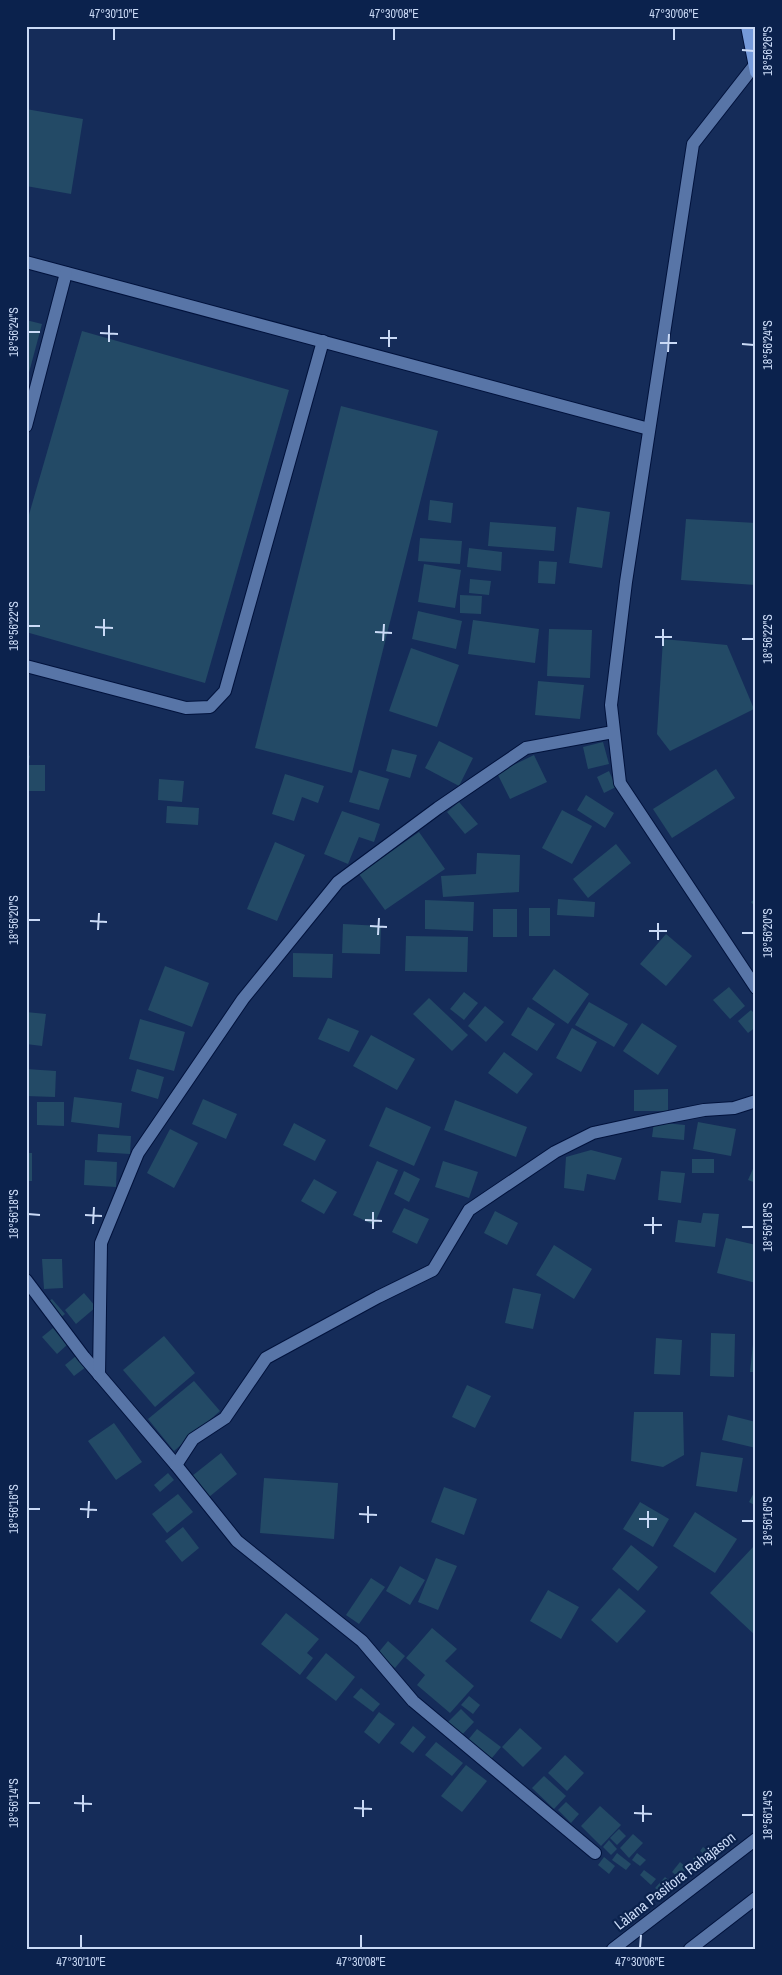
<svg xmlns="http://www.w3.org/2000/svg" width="782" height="1975" font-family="'Archivo Narrow',sans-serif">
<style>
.building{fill:#234a66}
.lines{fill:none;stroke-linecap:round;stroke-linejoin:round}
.service-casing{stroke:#01123c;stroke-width:14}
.pedestrian-casing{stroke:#01123c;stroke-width:14}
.minor-casing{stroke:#01123c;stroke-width:14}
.secondary-casing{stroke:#01123c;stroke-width:14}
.primary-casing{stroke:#01123c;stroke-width:14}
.service{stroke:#5875a7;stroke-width:12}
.pedestrian{stroke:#5875a7;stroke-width:12}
.minor{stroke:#5875a7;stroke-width:12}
.secondary{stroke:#5875a7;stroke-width:12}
.primary{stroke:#7499d9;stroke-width:12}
.ticks{fill:none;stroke:#cadaf6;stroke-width:2}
.labels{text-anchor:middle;stroke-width:4.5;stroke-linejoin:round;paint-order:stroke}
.street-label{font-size:15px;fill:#cadaf6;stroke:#0b224d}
.neatline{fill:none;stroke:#cadaf6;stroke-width:2}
.ticks-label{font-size:12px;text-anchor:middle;fill:#cadaf6}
</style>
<rect width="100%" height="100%" fill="#152c59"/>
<g class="building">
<path d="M26,109L83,119L71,194L26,186Z"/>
<path d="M26,320L42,324L27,380H26Z"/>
<path d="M82,331L289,390L205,683L26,632V525Z"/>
<path d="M341,406L438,431L352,773L255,748Z"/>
<path d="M430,500L453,503L451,523L428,520Z"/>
<path d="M577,507L610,512L602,568L569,563Z"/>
<path d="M686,519L756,523V585L681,580Z"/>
<path d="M490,522L556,527L554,551L488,546Z"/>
<path d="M420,538L462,541L460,564L418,561Z"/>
<path d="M469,548L502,552L501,571L467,567Z"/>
<path d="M539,561L557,562L555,584L538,583Z"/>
<path d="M424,564L461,570L455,608L418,602Z"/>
<path d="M470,579L491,581L489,595L469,593Z"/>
<path d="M460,595L482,596L481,614L460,613Z"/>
<path d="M418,611L462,621L456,649L412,639Z"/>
<path d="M473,620L539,629L535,663L468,654Z"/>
<path d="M549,629L592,630L590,678L547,676Z"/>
<path d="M663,639L727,645L754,709L670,751L657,734Z"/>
<path d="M411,648L459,665L437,727L389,711Z"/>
<path d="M538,681L584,685L580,719L535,715Z"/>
<path d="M439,741L473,758L459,786L425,768Z"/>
<path d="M603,742L609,764L588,769L583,747Z"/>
<path d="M392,749L417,755L410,778L386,771Z"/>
<path d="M26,754L30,756L27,768H26Z"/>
<path d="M534,755L547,782L510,799L497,773Z"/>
<rect x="29" y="765" width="16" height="26"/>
<path d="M716,769L735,798L672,838L653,809Z"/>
<path d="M359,770L389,779L379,810L349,802Z"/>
<path d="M609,771L616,787L604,793L597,777Z"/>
<path d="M285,774L324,786L318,803L302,797L294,821L272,814Z"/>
<path d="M159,779L184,781L182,802L158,800Z"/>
<path d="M586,795L614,813L605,828L577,810Z"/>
<path d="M459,802L478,824L465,834L447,812Z"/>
<path d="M167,806L199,808L198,825L166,823Z"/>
<path d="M562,810L592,826L572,864L542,848Z"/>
<path d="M342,811L380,824L374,842L359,837L348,864L324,854Z"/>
<path d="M419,832L445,869L385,910L359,874Z"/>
<path d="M275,842L305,855L277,921L247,909Z"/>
<path d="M616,844L631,863L588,898L573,879Z"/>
<path d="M477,853L520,855L519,892L443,897L441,876L476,874Z"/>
<path d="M756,898V908L751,902Z"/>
<path d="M558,899L595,902L594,917L557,915Z"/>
<path d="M425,900L474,902L473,931L425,929Z"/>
<rect x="529" y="908" width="21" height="28"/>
<rect x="493" y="909" width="24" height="28"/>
<path d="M343,924L381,926L380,954L342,953Z"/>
<path d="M666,934L692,956L666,986L640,964Z"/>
<path d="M406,936L468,937L467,972L405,971Z"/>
<path d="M293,953L333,954L332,978L293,977Z"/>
<path d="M165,966L209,983L192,1027L148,1010Z"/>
<path d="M554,969L589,994L568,1024L532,999Z"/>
<path d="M729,987L745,1006L730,1019L713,1000Z"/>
<path d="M464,992L478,1003L464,1020L450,1009Z"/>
<path d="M429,998L468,1035L452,1051L413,1014Z"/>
<path d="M589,1002L628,1024L614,1047L575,1025Z"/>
<path d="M485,1006L504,1022L486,1042L468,1026Z"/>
<path d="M528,1007L555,1024L537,1051L511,1035Z"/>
<path d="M751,1010L756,1015V1027L748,1033L738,1021Z"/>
<path d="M26,1012L46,1014L42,1046L26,1044Z"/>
<path d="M328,1018L359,1031L349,1052L318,1039Z"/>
<path d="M140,1019L185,1032L174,1071L129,1059Z"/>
<path d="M642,1023L677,1046L658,1075L623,1051Z"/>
<path d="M572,1028L597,1042L581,1072L556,1058Z"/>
<path d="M371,1035L415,1059L397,1090L353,1066Z"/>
<path d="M504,1052L533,1074L517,1094L488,1073Z"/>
<path d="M26,1069L56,1071L55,1097L26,1096Z"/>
<path d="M137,1069L164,1077L158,1099L131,1091Z"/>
<path d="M668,1089V1111H634V1090Z"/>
<path d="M74,1097L122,1103L119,1128L71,1122Z"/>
<path d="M203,1099L237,1114L226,1139L192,1124Z"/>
<path d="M455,1100L527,1127L516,1157L444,1130Z"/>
<path d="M37,1102H64V1126L37,1125Z"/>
<path d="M386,1107L431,1127L414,1166L369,1146Z"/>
<path d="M654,1122L685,1125L684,1140L652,1137Z"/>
<path d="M698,1122L736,1129L731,1156L693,1149Z"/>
<path d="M294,1123L326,1140L315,1161L283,1145Z"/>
<path d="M170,1129L198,1143L174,1188L147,1173Z"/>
<path d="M98,1134L131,1136L130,1154L97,1152Z"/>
<path d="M591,1150L622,1158L615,1180L587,1174L584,1191L564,1188L566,1157Z"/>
<rect x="26" y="1153" width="6" height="28"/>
<rect x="692" y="1159" width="22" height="14"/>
<path d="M85,1160L117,1162L116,1187L84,1185Z"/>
<path d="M377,1161L398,1170L374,1225L353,1215Z"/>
<path d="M443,1161L478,1172L469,1198L435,1187Z"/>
<path d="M756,1162V1183L748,1180Z"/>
<path d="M404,1171L420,1179L409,1202L394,1194Z"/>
<path d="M661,1171L685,1173L681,1203L658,1200Z"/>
<path d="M314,1179L337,1192L324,1214L301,1201Z"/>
<path d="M404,1208L429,1219L417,1244L392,1232Z"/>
<path d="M495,1211L518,1223L507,1245L484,1233Z"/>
<path d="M703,1213L719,1214L715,1247L675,1242L678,1220L701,1223Z"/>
<path d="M726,1238L756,1245V1283L717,1273Z"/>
<path d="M554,1245L592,1269L574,1299L536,1275Z"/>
<path d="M42,1259H62L63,1288L44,1289Z"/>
<path d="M513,1288L541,1294L533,1329L505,1323Z"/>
<path d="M84,1293L96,1307L76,1324L65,1310Z"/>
<path d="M52,1299L65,1314L59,1319L46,1303Z"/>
<path d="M53,1328L67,1345L57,1354L42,1337Z"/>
<path d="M711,1333L735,1334L734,1377L710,1376Z"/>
<path d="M164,1336L195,1373L155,1407L123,1370Z"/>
<path d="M656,1338L682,1340L680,1375L654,1374Z"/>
<path d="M753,1344L756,1345V1372H750Z"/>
<path d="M76,1356L86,1367L74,1376L65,1365Z"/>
<path d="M194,1381L220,1411L174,1451L148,1419Z"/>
<path d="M467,1385L491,1396L475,1428L452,1417Z"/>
<path d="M634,1412H683L684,1455L663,1467L631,1461Z"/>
<path d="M728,1415L756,1422V1448L722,1440Z"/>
<path d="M114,1423L142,1462L116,1480L88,1441Z"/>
<path d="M701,1452L743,1458L737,1492L696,1486Z"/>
<path d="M221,1453L237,1474L209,1497L192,1476Z"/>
<path d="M168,1473L174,1480L160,1492L154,1485Z"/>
<path d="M264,1478L338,1483L334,1539L260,1533Z"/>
<path d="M444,1487L477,1499L464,1535L431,1522Z"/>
<path d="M756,1489V1506L749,1502Z"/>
<path d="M178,1494L193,1512L167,1533L152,1514Z"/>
<path d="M640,1502L669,1519L653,1547L623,1529Z"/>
<path d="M695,1512L737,1539L715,1573L673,1546Z"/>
<path d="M183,1527L199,1548L182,1562L165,1541Z"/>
<path d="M631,1545L658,1567L638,1591L612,1569Z"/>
<path d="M754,1546L756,1548V1636L710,1593Z"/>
<path d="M436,1558L457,1566L438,1610L418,1602Z"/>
<path d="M400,1566L425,1580L410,1605L386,1591Z"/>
<path d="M371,1578L385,1587L359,1624L346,1615Z"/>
<path d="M619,1588L646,1611L617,1643L591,1620Z"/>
<path d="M548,1590L579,1607L561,1639L530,1621Z"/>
<path d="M286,1613L319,1639L307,1653L313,1658L300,1675L261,1644Z"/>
<path d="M432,1628L457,1649L445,1661L474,1686L450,1713L417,1685L425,1675L406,1658Z"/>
<path d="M388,1641L405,1656L395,1668L378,1653Z"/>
<path d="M326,1653L355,1677L336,1701L306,1678Z"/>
<path d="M361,1688L380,1704L373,1712L353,1697Z"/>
<path d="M469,1696L480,1705L473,1714L461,1705Z"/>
<path d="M461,1709L474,1722L460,1737L446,1724Z"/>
<path d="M379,1712L395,1724L379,1744L364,1732Z"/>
<path d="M413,1726L426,1737L413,1753L400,1743Z"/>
<path d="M520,1728L542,1748L523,1767L502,1747Z"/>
<path d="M477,1729L501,1747L487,1764L463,1746Z"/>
<path d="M436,1742L463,1763L452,1776L425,1755Z"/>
<path d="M565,1755L584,1773L567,1791L548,1773Z"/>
<path d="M466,1765L487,1781L462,1812L441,1796Z"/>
<path d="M544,1776L566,1796L554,1809L532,1788Z"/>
<path d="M566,1802L579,1814L571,1823L558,1810Z"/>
<path d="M600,1806L621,1825L601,1846L581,1826Z"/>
<path d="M619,1829L626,1836L617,1845L610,1838Z"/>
<path d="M633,1834L643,1843L629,1858L620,1848Z"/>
<path d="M609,1840L617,1849L611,1855L603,1847Z"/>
<path d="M703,1847L708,1851L705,1855L700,1851Z"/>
<path d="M617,1853L631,1864L626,1870L612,1860Z"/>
<path d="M637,1853L646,1860L640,1866L632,1860Z"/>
<path d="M696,1854L702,1858L698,1863L693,1859Z"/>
<path d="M604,1857L615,1866L609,1874L598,1865Z"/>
<path d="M680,1862L687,1868L679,1878L672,1872Z"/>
<path d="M644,1870L656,1879L651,1885L640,1875Z"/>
<path d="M665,1877L671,1882L662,1893L655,1888Z"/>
</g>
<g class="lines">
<defs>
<g id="service">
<path d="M26,262L649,429"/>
<path d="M26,426L66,273"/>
<path d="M26,666L186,708L210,707L225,691L323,341"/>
</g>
<g id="pedestrian">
<path d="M26,1280L84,1357L176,1465L237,1541L362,1641L413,1701L595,1853"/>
<path d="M99,1375L101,1243L138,1153L243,999L338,882L438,808L526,748L613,732"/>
<path d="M176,1465L193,1439L225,1418L266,1358L378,1297L433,1270L469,1210L555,1152L593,1133L648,1121L704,1110L734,1108L756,1101"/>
</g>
<path id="minor" d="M754,66L693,144L626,582L611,705L620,783L756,988"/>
<g id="secondary">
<path d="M613,1949L756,1839"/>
<path d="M690,1949L756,1898"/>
</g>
<path id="primary" d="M747,26L756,72"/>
</defs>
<use href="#service" class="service-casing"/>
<use href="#pedestrian" class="pedestrian-casing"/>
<use href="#minor" class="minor-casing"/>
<use href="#secondary" class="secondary-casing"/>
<use href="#primary" class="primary-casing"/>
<use href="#service" class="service"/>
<use href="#pedestrian" class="pedestrian"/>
<use href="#minor" class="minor"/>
<use href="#secondary" class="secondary"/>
<use href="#primary" class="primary"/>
</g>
<path class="ticks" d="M114,40V28M394,40V28M674,40V28M742,50L754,51M28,332H40M100,333L118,334M380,338H397M109,342V325M660,343H677M742,344L754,345M389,347V330M668,352L669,334M28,626H40M95,627L113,628M375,632L392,633M104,636V619M655,637H672M742,639H754M383,641L384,624M663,646V629M28,920H40M90,921L107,922M370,926L387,927M98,930L99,913M649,931H667M742,933H754M378,935L379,918M658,940V923M28,1214L40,1215M85,1215L102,1216M365,1220L382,1221M93,1224L94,1207M644,1225H662M742,1227H754M373,1229V1212M653,1234V1217M28,1509H40M80,1509L97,1510M359,1514L377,1515M88,1518L89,1501M639,1519H657M742,1521H754M368,1523V1506M648,1528V1511M28,1803H40M74,1803L92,1804M354,1808L372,1809M83,1812V1795M634,1813L652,1814M742,1815H754M363,1817V1800M643,1822V1805M81,1948V1935M361,1948V1935M640,1948L641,1935"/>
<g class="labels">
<g class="street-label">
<text transform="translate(675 1881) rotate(-38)" y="5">Làlana Pasitora Rahajason</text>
</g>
</g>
<rect width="782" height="1975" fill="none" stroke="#0b224d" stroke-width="55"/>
<rect x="28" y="28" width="726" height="1920" class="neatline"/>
<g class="ticks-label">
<text x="114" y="18">47°30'10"E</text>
<text x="394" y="18">47°30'08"E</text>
<text x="674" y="18">47°30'06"E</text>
<text transform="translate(768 51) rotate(-90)" y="4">18°56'26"S</text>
<text transform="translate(14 332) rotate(-90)" y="4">18°56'24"S</text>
<text transform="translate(768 345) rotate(-90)" y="4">18°56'24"S</text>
<text transform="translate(14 626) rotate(-90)" y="4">18°56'22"S</text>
<text transform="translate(768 639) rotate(-90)" y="4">18°56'22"S</text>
<text transform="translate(14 920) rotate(-90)" y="4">18°56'20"S</text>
<text transform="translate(768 933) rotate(-90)" y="4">18°56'20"S</text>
<text transform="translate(14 1214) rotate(-90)" y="4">18°56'18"S</text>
<text transform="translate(768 1227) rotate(-90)" y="4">18°56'18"S</text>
<text transform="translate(14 1509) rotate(-90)" y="4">18°56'16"S</text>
<text transform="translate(768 1521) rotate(-90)" y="4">18°56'16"S</text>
<text transform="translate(14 1803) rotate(-90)" y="4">18°56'14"S</text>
<text transform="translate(768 1815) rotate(-90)" y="4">18°56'14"S</text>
<text x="81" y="1966">47°30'10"E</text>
<text x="361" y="1966">47°30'08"E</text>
<text x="640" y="1966">47°30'06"E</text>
</g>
</svg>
